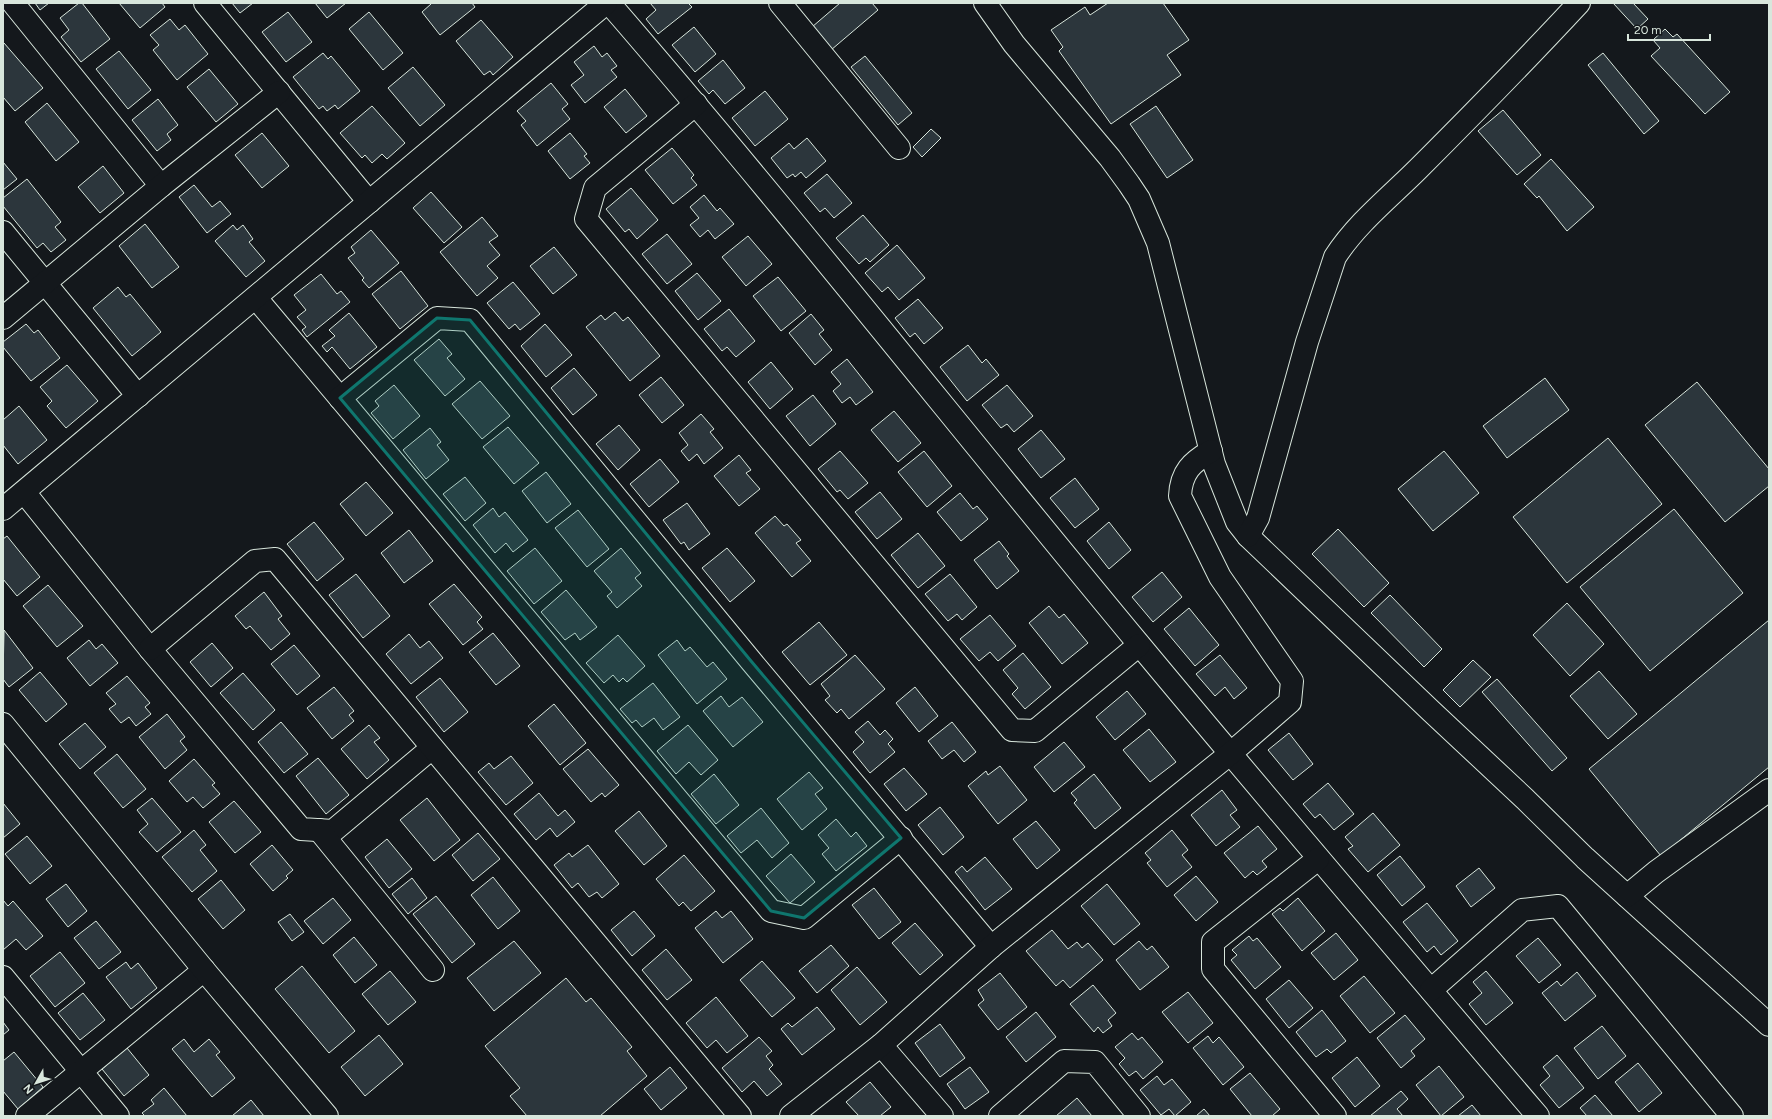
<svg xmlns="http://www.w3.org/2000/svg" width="1772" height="1119" font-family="Figtree,sans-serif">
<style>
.building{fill:#2c363c;stroke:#d8e6dc}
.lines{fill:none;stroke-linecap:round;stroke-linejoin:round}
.street-casing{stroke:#d8e6dc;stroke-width:24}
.secondary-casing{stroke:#d8e6dc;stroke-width:24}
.street{stroke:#14181c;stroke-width:22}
.secondary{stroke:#14181c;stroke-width:22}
.marked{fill:#0f766e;fill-opacity:0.2;stroke:#0f766e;stroke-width:3;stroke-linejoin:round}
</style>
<rect width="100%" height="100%" fill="#14181c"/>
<g class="building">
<path d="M35,3H49L40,10Z"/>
<path d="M79,3H82L110,39L81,62L61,37L69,30L60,18Z"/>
<path d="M119,3H162L165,7L140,28Z"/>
<path d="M232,3H253L240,13Z"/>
<path d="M315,3H346L327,18Z"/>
<path d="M430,3H472L475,7L440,35L422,12L431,4Z"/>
<path d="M650,3H688L692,7L658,34L646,19L656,10Z"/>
<path d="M840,3H872L878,10L831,50L812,27Z"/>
<path d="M1108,3H1163L1189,40L1167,55L1181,75L1111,124L1059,51L1063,47L1051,30L1085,7L1090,15Z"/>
<path d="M1613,3H1633L1648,19L1637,29Z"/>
<path d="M288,12L312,42L286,62L262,32Z"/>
<path d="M369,12L403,53L383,70L349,29Z"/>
<path d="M170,19L179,30L185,25L208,54L177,80L153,50L159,45L150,35Z"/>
<path d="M481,20L513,57L493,75L490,71L484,75L456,41Z"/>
<path d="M694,27L716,54L695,72L672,45Z"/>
<path d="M1665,29L1673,37L1677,34L1730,92L1705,114L1651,56L1660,48L1653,40Z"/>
<path d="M4,43L43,88L15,111L3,97V44Z"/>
<path d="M594,46L602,57L607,53L617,66L611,70L617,77L585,103L571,85L584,75L574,62Z"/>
<path d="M119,51L151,90L128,109L96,69Z"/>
<path d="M323,53L328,59L331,56L360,91L338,109L335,105L327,111L323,106L319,109L293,77Z"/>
<path d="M1603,53L1659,121L1644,134L1588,65Z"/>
<path d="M865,56L912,113L898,125L851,67Z"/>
<path d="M723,60L745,88L725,104L713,90L709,94L698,81Z"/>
<path d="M413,67L445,105L420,126L388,88Z"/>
<path d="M209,69L238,104L216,122L187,87Z"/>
<path d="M551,83L568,104L562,109L570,119L537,146L521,125L526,121L517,111Z"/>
<path d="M625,89L647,116L626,133L604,107Z"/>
<path d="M765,91L788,119L755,146L732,118Z"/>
<path d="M158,99L178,125L167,134L171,140L157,151L132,120Z"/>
<path d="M47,103L79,142L56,161L25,122Z"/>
<path d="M372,106L405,143L387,159L382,154L372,163L365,155L362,158L340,133Z"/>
<path d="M1156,106L1193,160L1167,178L1130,124Z"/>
<path d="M1503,110L1541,155L1517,175L1478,131Z"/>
<path d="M931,129L941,138L922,157L913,147Z"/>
<path d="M262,133L289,166L262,188L235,155Z"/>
<path d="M570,133L587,154L584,156L590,163L570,179L548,151Z"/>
<path d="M807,138L826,161L806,178L801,172L795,177L793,174L787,178L771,158L789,143L794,149Z"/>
<path d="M672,148L694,175L691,178L697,185L673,204L645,170Z"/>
<path d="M1551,159L1594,207L1567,231L1539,196L1537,198L1524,184Z"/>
<path d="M3,162L17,179L3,190Z"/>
<path d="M103,166L124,193L100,213L78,187Z"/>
<path d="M827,174L852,203L834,218L825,208L820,212L804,193Z"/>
<path d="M27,179L61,222L55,227L66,240L51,252L43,243L37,248L3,206V198Z"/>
<path d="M194,185L212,207L220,201L231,214L207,233L179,197Z"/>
<path d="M631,188L658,220L637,239L629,229L625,232L606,209Z"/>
<path d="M431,192L462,227L444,243L413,208Z"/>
<path d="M704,195L717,211L720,208L734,224L715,239L708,230L700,237L690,225L699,218L690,207Z"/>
<path d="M863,215L889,245L870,262L866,258L859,264L836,238Z"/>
<path d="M482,217L498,236L489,242L500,255L487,266L498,278L477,296L440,252Z"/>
<path d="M145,224L179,267L152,288L119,246Z"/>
<path d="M233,225L237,230L243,225L253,239L249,242L265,261L246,277L215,241Z"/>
<path d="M371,230L399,263L369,288L362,280L364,278L348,258L355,253L351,247Z"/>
<path d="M667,234L692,264L667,284L642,254Z"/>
<path d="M748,236L772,264L746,286L722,257Z"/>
<path d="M897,245L925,278L899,300L888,287L882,292L865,273Z"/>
<path d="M554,247L577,275L553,294L530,266Z"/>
<path d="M401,271L428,306L400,329L372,294Z"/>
<path d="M697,273L721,301L698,320L675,291Z"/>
<path d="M321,274L337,294L341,291L350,302L307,337L302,330L306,327L297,317L306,310L294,295Z"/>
<path d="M778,277L806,311L781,331L753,296Z"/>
<path d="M513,282L540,314L520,330L515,324L509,329L487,303Z"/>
<path d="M118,287L126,297L130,294L161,332L132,356L93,308Z"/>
<path d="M918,299L943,328L924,344L915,333L910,337L895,318Z"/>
<path d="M729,309L755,341L736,357L727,347L722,351L704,329Z"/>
<path d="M615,312L623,321L628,317L660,356L630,381L586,327L601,315L605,320Z"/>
<path d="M349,313L377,347L350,369L332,347L327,352L322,346L335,336L329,330Z"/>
<path d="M811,314L824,330L819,334L832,350L815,365L789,333Z"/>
<path d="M26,324L34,333L38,330L60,358L31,381L3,347V342Z"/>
<path d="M545,324L572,355L546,377L521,346Z"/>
<path d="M439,339L452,354L447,358L465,379L445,396L414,360Z"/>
<path d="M968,345L982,363L986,359L999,375L967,401L940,367Z"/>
<path d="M847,359L873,392L856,405L850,397L842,403L833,391L841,384L831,372Z"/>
<path d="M771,362L793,389L770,409L748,382Z"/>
<path d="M67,365L98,401L66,428L47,406L52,401L40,387Z"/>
<path d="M574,368L597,395L573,415L551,388Z"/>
<path d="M661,377L684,405L662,423L639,395Z"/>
<path d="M1545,378L1569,410L1507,458L1483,426Z"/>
<path d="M480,381L510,416L482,439L452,404Z"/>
<path d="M1697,382L1769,469V486L1725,522L1645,425Z"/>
<path d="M394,385L420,416L393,439L371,413L379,406L375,401Z"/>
<path d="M1007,385L1033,416L1014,432L1007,424L1001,428L982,405Z"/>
<path d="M813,395L836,424L810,446L786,416Z"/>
<path d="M19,406L47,440L18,464L3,445V420Z"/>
<path d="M894,411L921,443L898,462L871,430Z"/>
<path d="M701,414L714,429L710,432L723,448L704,464L697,454L689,461L681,451L688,445L679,433Z"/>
<path d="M619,425L640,450L618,470L596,444Z"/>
<path d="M508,427L539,463L514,484L483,447Z"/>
<path d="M430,428L441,442L437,445L449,460L426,479L403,450Z"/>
<path d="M1041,430L1065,459L1041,478L1018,449Z"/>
<path d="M1608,438L1662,504L1567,583L1513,517Z"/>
<path d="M840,451L868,483L848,499L840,490L837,492L818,469Z"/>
<path d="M924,451L952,486L927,507L898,472Z"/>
<path d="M1444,451L1479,493L1433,531L1398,489Z"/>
<path d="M739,455L751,470L746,473L760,489L739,506L714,476Z"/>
<path d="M660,459L679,482L649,507L630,484Z"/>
<path d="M546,472L571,504L547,523L522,491Z"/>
<path d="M465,477L486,503L465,521L443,494Z"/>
<path d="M1075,478L1099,509L1075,528L1050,498Z"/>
<path d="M366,482L393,513L366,536L340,504Z"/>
<path d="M880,492L902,519L877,539L855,512Z"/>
<path d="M960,493L973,509L977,506L988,519L961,541L937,512Z"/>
<path d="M687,503L710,534L689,550L684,542L681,544L663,520Z"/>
<path d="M493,508L499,517L505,512L528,540L513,552L506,543L495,553L473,525Z"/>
<path d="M1674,509L1743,593L1650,671L1580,587Z"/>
<path d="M578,510L609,549L587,567L555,528Z"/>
<path d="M775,516L784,526L787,524L801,540L796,543L811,561L792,577L755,533Z"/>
<path d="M314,522L344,559L317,581L287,544Z"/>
<path d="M1109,522L1131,550L1109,569L1087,541Z"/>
<path d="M1338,529L1389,583L1364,607L1312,554Z"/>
<path d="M409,530L433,561L404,583L381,553Z"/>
<path d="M918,533L945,566L918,588L891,555Z"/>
<path d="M7,536L40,577L17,596L3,579V539Z"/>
<path d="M999,541L1009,554L1007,556L1019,571L997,589L974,560Z"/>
<path d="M535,548L562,581L534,604L507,571Z"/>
<path d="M621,548L641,573L635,578L642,586L617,608L607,596L612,592L594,571Z"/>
<path d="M727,548L755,581L730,602L702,568Z"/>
<path d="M1162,572L1182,597L1153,622L1132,597Z"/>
<path d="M356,574L390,616L363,638L329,595Z"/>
<path d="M950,574L977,607L962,620L957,614L948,621L925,594Z"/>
<path d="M454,584L482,617L477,622L483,629L463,645L429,604Z"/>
<path d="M48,585L83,626L57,647L23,606Z"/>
<path d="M566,590L597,627L580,640L575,633L565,640L541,612Z"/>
<path d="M264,592L282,616L278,619L290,634L271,650L250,626L246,629L235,616Z"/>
<path d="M1390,595L1442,649L1424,667L1371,613Z"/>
<path d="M1567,603L1604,644L1570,676L1533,635Z"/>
<path d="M1049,606L1059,618L1064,614L1088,643L1062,664L1029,623Z"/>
<path d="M1189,608L1219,645L1195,666L1164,629Z"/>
<path d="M990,615L1016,646L998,661L990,652L979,661L960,639Z"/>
<path d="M1769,620V767L1661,856L1589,769Z"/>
<path d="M819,622L847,655L810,685L782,652Z"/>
<path d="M4,630L33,668L9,687L3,679Z"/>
<path d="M493,633L520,666L496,685L469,652Z"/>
<path d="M409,634L420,648L429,641L443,658L411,684L386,654Z"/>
<path d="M618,635L645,666L627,682L623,678L619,682L613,675L604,683L586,663Z"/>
<path d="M89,640L96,649L102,644L118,663L90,686L67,658Z"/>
<path d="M677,640L685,651L690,647L707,667L713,662L727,679L697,704L658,655Z"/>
<path d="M212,643L233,668L211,687L190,662Z"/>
<path d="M294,645L320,676L297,695L271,664Z"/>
<path d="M1023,653L1051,687L1025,709L1012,694L1018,688L1003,670Z"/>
<path d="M855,655L885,689L849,719L841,709L837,713L825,700L830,696L821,684Z"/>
<path d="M1220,655L1247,688L1234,699L1225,687L1215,696L1196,674Z"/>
<path d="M1473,660L1491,677L1460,707L1443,690Z"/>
<path d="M1599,671L1637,714L1608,739L1570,696Z"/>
<path d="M40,672L67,704L46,722L19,690Z"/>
<path d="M243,673L275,710L253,730L220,693Z"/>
<path d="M127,676L150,703L145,707L151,714L136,726L129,717L121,723L109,709L116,704L106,693Z"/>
<path d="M440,678L468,712L444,732L416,697Z"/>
<path d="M1497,679L1567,758L1552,771L1482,692Z"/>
<path d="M653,683L680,717L663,730L654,718L642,727L636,720L632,723L620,709Z"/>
<path d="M334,687L354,711L349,715L354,721L332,739L307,708Z"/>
<path d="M915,687L938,716L919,732L896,703Z"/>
<path d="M1127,691L1146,714L1115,740L1096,717Z"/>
<path d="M721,696L729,707L742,697L763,722L733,747L703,711Z"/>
<path d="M554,704L586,743L560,765L528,726Z"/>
<path d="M167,714L185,737L180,741L187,750L165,769L139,737Z"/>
<path d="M868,721L880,735L885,730L893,739L888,744L895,752L870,773L853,752L864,742L855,732Z"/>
<path d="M281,722L308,754L284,773L258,742Z"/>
<path d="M952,722L976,752L964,762L954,750L942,759L928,741Z"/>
<path d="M85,723L106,747L80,769L59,744Z"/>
<path d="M369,725L380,738L374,742L389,760L367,779L341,749Z"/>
<path d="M688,725L718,760L701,775L689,762L676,774L657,751Z"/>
<path d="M1149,729L1176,762L1150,782L1123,750Z"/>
<path d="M1289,733L1313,764L1293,780L1268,750Z"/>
<path d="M1064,742L1085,767L1054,792L1034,767Z"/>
<path d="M588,749L619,785L605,797L602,793L591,802L563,769Z"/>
<path d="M117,754L146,789L123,808L94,773Z"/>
<path d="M511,756L533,783L506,805L478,772L489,763L494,769Z"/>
<path d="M318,758L349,795L326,814L296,776Z"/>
<path d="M194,759L215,783L212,785L220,794L203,808L193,797L187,802L169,781Z"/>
<path d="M1000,766L1027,800L998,824L968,786L986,771L988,775Z"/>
<path d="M904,768L927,794L906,811L884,784Z"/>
<path d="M809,772L823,788L815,794L827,809L802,830L777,799Z"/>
<path d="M714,774L739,805L716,824L691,794Z"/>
<path d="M1094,774L1121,808L1095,829L1074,803L1077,800L1071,793Z"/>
<path d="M1328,783L1354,814L1334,830L1320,814L1315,818L1303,804Z"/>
<path d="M1222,790L1237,810L1230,815L1240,827L1216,846L1191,815Z"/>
<path d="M539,793L558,816L565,810L575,822L557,837L550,828L536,840L514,814Z"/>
<path d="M152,798L181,832L157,852L139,832L148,824L137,810Z"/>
<path d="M427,798L460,840L434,861L400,820Z"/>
<path d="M234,801L261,832L235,853L209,822Z"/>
<path d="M3,803L20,824L3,838Z"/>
<path d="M940,807L964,837L943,855L918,825Z"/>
<path d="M761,808L789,843L772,858L757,840L741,853L727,836Z"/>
<path d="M639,811L667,846L644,865L615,831Z"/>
<path d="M1373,813L1400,845L1368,872L1348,849L1353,846L1345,837Z"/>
<path d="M836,819L851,837L856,832L867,846L836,871L822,854L829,848L818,835Z"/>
<path d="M1036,821L1060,850L1037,869L1013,839Z"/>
<path d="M1258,826L1277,849L1262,861L1267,867L1257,875L1253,871L1245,878L1224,853Z"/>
<path d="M194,830L206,845L200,850L217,871L192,892L162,857Z"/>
<path d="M1172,830L1188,850L1182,855L1192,867L1167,887L1147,863L1151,860L1145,853Z"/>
<path d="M478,833L500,859L473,881L452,855Z"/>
<path d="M27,836L52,866L30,884L5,854Z"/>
<path d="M387,839L412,869L389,888L365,857Z"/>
<path d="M272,845L293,870L286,876L288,878L273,891L250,864Z"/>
<path d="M588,845L619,884L602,898L597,892L589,897L578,883L572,888L554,865L569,853L572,857Z"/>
<path d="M791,854L815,882L790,903L766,876Z"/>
<path d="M684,855L715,891L691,911L683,902L679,906L656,879Z"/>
<path d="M1400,856L1425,887L1402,906L1377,875Z"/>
<path d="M985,857L1012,889L985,910L955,872L962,866L967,872Z"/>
<path d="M1479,868L1495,888L1471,907L1456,886Z"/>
<path d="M1196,876L1218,902L1196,921L1174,895Z"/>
<path d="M493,877L520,911L498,929L471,895Z"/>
<path d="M412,878L427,898L408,914L392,894Z"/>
<path d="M221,880L245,910L223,929L198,899Z"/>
<path d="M66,884L87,911L68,927L46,899Z"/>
<path d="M1107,884L1140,924L1114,945L1081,906Z"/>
<path d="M874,888L901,922L879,939L852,905Z"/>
<path d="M436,896L475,944L452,963L413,914Z"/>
<path d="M333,898L351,920L323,944L304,921Z"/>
<path d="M1298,898L1325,931L1302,951L1272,914L1280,908L1283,911Z"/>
<path d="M3,900L8,906L13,901L43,936L26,950L16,939L3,950Z"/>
<path d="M1427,903L1458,941L1441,955L1434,946L1427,952L1403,922Z"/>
<path d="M634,911L655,936L632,956L611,930Z"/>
<path d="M716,911L722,918L731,911L753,939L723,963L695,928Z"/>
<path d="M290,914L304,932L292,941L278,922Z"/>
<path d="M96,921L121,952L99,969L74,938Z"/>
<path d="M915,923L943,955L920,975L892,943Z"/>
<path d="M1052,930L1068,949L1077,942L1082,948L1088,943L1103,960L1070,988L1063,980L1056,986L1026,951Z"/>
<path d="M1336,933L1358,960L1334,980L1311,953Z"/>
<path d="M1249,936L1253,941L1257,938L1281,967L1255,989L1231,960L1237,955L1232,950Z"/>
<path d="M354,937L377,965L355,983L333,955Z"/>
<path d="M1538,938L1561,965L1539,983L1516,956Z"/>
<path d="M514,941L541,973L494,1011L467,978Z"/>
<path d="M1139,941L1147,950L1152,946L1169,967L1140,990L1116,960Z"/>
<path d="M831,945L849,966L817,993L799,971Z"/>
<path d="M666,949L692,980L667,1000L642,970Z"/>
<path d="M60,952L85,983L55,1007L30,976Z"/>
<path d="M762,961L795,998L772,1017L740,980Z"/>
<path d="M126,962L131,969L138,963L157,988L131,1009L106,977Z"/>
<path d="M302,966L355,1031L329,1053L275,989Z"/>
<path d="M857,967L887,1002L860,1025L831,990Z"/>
<path d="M390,971L416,1002L388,1025L362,994Z"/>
<path d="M1486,971L1513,1003L1486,1025L1469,1004L1482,993L1473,982Z"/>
<path d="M1577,972L1596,996L1565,1021L1542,993L1557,981L1561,986Z"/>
<path d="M1000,973L1027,1007L998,1030L978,1005L984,1000L978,990Z"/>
<path d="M1364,976L1395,1013L1370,1033L1340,996Z"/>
<path d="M566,978L586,1002L591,998L632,1047L627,1051L647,1076L600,1116H527L510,1096L520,1088L485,1046Z"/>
<path d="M1289,980L1313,1008L1289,1028L1266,999Z"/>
<path d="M1093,985L1116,1013L1108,1020L1112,1026L1103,1033L1098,1027L1094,1032L1070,1004Z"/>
<path d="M1188,992L1213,1023L1188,1043L1162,1012Z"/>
<path d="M83,993L105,1020L80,1040L58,1013Z"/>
<path d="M716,997L748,1036L727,1053L716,1040L707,1048L686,1023Z"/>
<path d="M817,1007L835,1029L802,1055L781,1029L788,1023L792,1027Z"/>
<path d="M1322,1010L1346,1041L1331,1053L1327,1049L1316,1057L1296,1032Z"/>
<path d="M1036,1012L1056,1037L1026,1062L1006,1037Z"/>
<path d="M1405,1015L1425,1039L1411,1051L1415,1056L1401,1068L1377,1038Z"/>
<path d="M3,1022L9,1030L3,1035Z"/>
<path d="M940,1024L965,1058L940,1077L915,1043Z"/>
<path d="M1602,1026L1626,1056L1598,1079L1574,1048Z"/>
<path d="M1132,1033L1138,1040L1142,1037L1163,1062L1143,1079L1136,1071L1129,1076L1119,1064L1125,1058L1115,1047Z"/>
<path d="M379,1035L403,1064L365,1096L341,1067Z"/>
<path d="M1208,1036L1213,1043L1219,1037L1244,1067L1223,1085L1193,1048Z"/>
<path d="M759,1037L772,1051L766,1056L773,1065L769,1069L782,1084L767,1096L754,1081L742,1092L722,1068Z"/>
<path d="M184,1039L194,1052L209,1039L220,1052L216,1055L235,1078L212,1097L172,1049Z"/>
<path d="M127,1048L149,1075L124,1096L102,1069Z"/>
<path d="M14,1052L43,1087L18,1109L3,1091V1061Z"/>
<path d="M1557,1055L1584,1088L1559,1108L1540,1085L1550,1076L1543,1067Z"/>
<path d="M1357,1057L1380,1086L1355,1107L1332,1078Z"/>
<path d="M1638,1063L1662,1093L1639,1112L1615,1082Z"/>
<path d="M1439,1066L1464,1097L1441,1116L1416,1085Z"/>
<path d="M670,1067L687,1088L661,1110L644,1089Z"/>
<path d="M970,1067L989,1092L965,1109L947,1084Z"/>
<path d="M1250,1073L1280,1109L1272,1116H1252L1230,1089Z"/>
<path d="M1157,1076L1164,1085L1172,1079L1191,1102L1175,1116L1169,1109L1161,1115L1140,1090Z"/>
<path d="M870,1082L891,1107L880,1116H859L846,1102Z"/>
<path d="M164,1088L187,1116H145L142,1113L154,1104L151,1100Z"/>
<path d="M1401,1091L1408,1099L1397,1109L1403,1116H1370Z"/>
<path d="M1595,1095L1613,1116H1587L1580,1108Z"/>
<path d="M1077,1098L1092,1116H1056Z"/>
<path d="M251,1100L264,1116H232Z"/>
<path d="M1472,1105L1481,1116H1458Z"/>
<path d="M1204,1109L1210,1116H1196Z"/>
</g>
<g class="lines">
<defs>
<g id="street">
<path d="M13,3L161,186"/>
<path d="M205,3L369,202"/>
<path d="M609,3C790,212 961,430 1138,643C1270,802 1404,959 1538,1116"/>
<path d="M780,3L899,148"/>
<path d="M985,3L1014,44L1110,158L1129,184L1139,199L1158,243L1214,464L1237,522L1248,536L1431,711L1525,799L1585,858L1769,1025"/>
<path d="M696,104L595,188L586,219L1012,730L1035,731L1139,645"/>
<path d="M3,232L138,396"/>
<path d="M256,298L771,911L804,918L901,838"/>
<path d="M3,318L161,186L279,92"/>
<path d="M340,398L437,318L470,320L751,661L991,947"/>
<path d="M24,492L150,649L301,829L333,831L432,748"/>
<path d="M3,509L606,3"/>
<path d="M1248,536L1258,518L1307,342L1335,257C1357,223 1390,197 1418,169C1473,114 1527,59 1579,3"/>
<path d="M150,649L255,561L275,559L740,1116"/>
<path d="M319,830L433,970"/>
<path d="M1318,859L1213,942V969L1335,1116"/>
<path d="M1627,896L1656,872L1769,790"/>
<path d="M3,977L118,1116"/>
<path d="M1431,990L1522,910L1558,906L1732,1116"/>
<path d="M881,1045L942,1116"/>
<path d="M27,1116L204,970"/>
<path d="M791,1116L881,1045L991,947L1231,753L1290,702L1292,681L1220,577L1180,496C1181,472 1192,462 1211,451"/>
<path d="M1000,1116L1064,1061L1095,1062L1139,1116"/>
</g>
<path id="secondary" d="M3,724L204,970L327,1116"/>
</defs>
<use href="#street" class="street-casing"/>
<use href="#secondary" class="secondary-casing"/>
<use href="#street" class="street"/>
<use href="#secondary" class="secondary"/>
</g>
<path class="marked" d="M437,318L470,320L751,661L901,838L804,918L771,911L340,398Z"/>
<rect width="1772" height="1119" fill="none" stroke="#d8e6dc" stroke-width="8"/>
<g transform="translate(36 1083) rotate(231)" stroke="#14181c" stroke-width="3" paint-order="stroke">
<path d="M0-3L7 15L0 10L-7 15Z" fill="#d8e6dc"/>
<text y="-6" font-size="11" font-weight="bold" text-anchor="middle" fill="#d8e6dc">N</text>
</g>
<path d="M1628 34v6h82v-6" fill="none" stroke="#d8e6dc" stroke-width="2"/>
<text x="1634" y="34" font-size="12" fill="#d8e6dc" stroke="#14181c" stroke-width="3" paint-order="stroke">20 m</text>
</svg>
